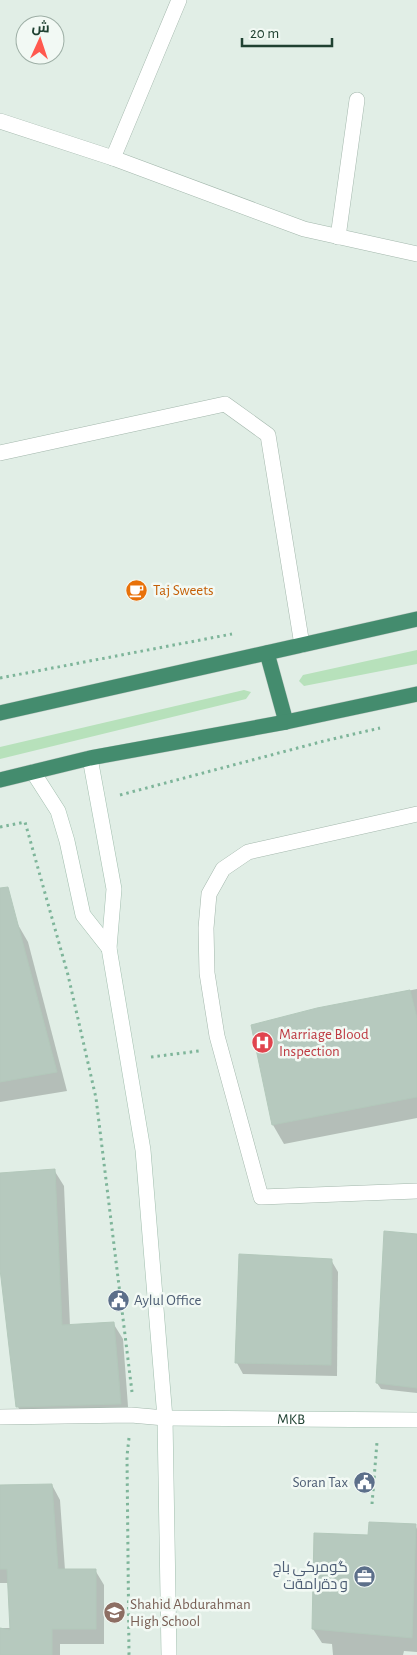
<svg xmlns="http://www.w3.org/2000/svg" width="417" height="1655" font-family="'Alegreya Sans',Cairo,sans-serif">
<style>
.green{fill:#b7e1bb}
.shadow{fill:#0003}
.building{fill:#b6c9be;stroke:#b3c8bb}
.lines{fill:none;stroke-linecap:round;stroke-linejoin:round}
.minor-casing{stroke:#a3b7ac;stroke-width:16}
.secondary-casing{stroke:#a1beae;stroke-width:16}
.trunk-casing{stroke:#c0cac5;stroke-width:16}
.path{stroke:#7eb59a;stroke-width:3;stroke-dasharray:2.5 4;stroke-linecap:butt}
.minor{stroke:#fff;stroke-width:15}
.secondary{stroke:#fff;stroke-width:15}
.trunk{stroke:#448c6e;stroke-width:15}
.labels{text-anchor:middle;stroke-width:5;stroke-linejoin:round;paint-order:stroke}
.food-label{font-size:15px;fill:#c56008;stroke:#f2f9f4;text-anchor:start}
.health-label{font-size:15px;fill:#be3a42;stroke:#f2f9f4;text-anchor:start}
.service-label{font-size:15px;fill:#4e5e75;stroke:#f2f9f4;text-anchor:end}
.street-label{font-size:15px;fill:#1f4131;stroke:#f2f9f4}
.education-label{font-size:15px;fill:#785e54;stroke:#f2f9f4;text-anchor:start}
</style>
<rect width="100%" height="100%" fill="#e1eee6"/>
<g class="green">
<path d="M417,650V664L304,686L299,681L303,675Z"/>
<path d="M244,690L251,692L246,699L0,759V747Z"/>
</g>
<g class="shadow">
<path d="M17,923L28,942L67,1091L0,1102V926Z"/>
<path d="M417,989V1118L284,1144L273,1125L317,1009Z"/>
<path d="M54,1170L64,1186L70,1326L113,1323L123,1339L129,1420L27,1423L18,1407L0,1258V1174Z"/>
<path d="M417,1235V1393L381,1389L377,1383Z"/>
<path d="M331,1260L338,1272L337,1376L243,1374L237,1363Z"/>
<path d="M52,1485L60,1500L65,1570H95L104,1585V1644H60V1655H0V1628H11L9,1583H0V1486Z"/>
<path d="M415,1525L417,1529V1652L404,1651L403,1655H333L332,1644L322,1643L313,1629Z"/>
</g>
<g class="building">
<path d="M8,887L57,1072L0,1082V888Z"/>
<path d="M410,990L417,1018V1097L272,1125L251,1025L317,1008Z"/>
<path d="M55,1169L62,1325L114,1322L121,1404L16,1407L0,1269V1173Z"/>
<path d="M384,1231L417,1234V1388L376,1383Z"/>
<path d="M239,1254L332,1259L331,1365L235,1363Z"/>
<path d="M52,1484L58,1569H96V1629H52V1655H0V1628L10,1630L7,1569H0V1485Z"/>
<path d="M369,1522L416,1524L412,1638L312,1629L314,1533L368,1535Z"/>
</g>
<g class="lines">
<defs>
<g id="minor">
<path d="M0,121L113,158L304,229L417,254"/>
<path d="M113,158L179,0"/>
<path d="M338,237L357,100"/>
<path d="M0,453L225,404L268,435L302,645"/>
<path d="M417,814L248,852L223,869L209,894L206,928L207,973L217,1036L261,1197L417,1191"/>
<path d="M0,1417L131,1415L165,1418"/>
</g>
<g id="secondary">
<path d="M90,758L114,889L109,948L143,1150L165,1418L169,1655"/>
<path d="M33,772L58,811L67,841L83,915L109,948"/>
<path id="s1" d="M165,1418L417,1420"/>
</g>
<g id="trunk">
<path d="M267,653L286,722"/>
<path d="M0,713L417,619"/>
<path d="M0,780L90,758L286,722L417,694"/>
</g>
</defs>
<use href="#minor" class="minor-casing"/>
<use href="#secondary" class="secondary-casing"/>
<use href="#trunk" class="trunk-casing"/>
<g class="path">
<path d="M0,678L232,634"/>
<path d="M120,795L324,741L380,728"/>
<path d="M0,827L25,822L68,975L96,1098L132,1392"/>
<path d="M151,1057L199,1051"/>
<path d="M129,1438L127,1456L129,1655"/>
<path d="M372,1504L377,1442"/>
</g>
<use href="#minor" class="minor"/>
<use href="#secondary" class="secondary"/>
<use href="#trunk" class="trunk"/>
</g>
<defs>
<symbol id="cafe-disc" viewBox="-11 -11 22 22"><circle r="9.5" fill="#e8710a" stroke="#f2f9f4"/><path d="M-5.5-4.5H6V0H3Q3 3.5 0 3.5H-2.5Q-5.5 3.5-5.5 0ZM3-3.2v2h1.7v-2ZM-6 4.5H4V6H-6Z" fill="#fff"/></symbol>
<symbol id="hospital-disc" viewBox="-11 -11 22 22"><circle r="9.5" fill="#e0444e" stroke="#f2f9f4"/><path d="M-5-5h3v3.5h4V-5h3V5h-3V1.5h-4V5h-3Z" fill="#fff"/></symbol>
<symbol id="civic-disc" viewBox="-11 -11 22 22"><circle r="9.5" fill="#5c6f8a" stroke="#f2f9f4"/><path d="M-.6-6.5H3V-4.5H.6V-3L4-1V1h2V6H-6V1h2V-1L-.6-3ZM-1.2 2.5V6h2.4V2.5Z" fill="#fff"/></symbol>
<symbol id="office-disc" viewBox="-11 -11 22 22"><circle r="9.5" fill="#5c6f8a" stroke="#f2f9f4"/><path d="M-6-3h4V-5.5h4V-3h4V5H-6ZM-1-4.5V-3h2v-1.5ZM-6 0V1H6V0Z" fill="#fff"/></symbol>
<symbol id="school-disc" viewBox="-11 -11 22 22"><circle r="9.5" fill="#8d6e63" stroke="#f2f9f4"/><path d="M0-5L7-2L0 1L-7-2ZM-4 1L0 2.5L4 1V4Q0 6-4 4Z" fill="#fff"/></symbol>
</defs>
<g fill-rule="evenodd">
<use href="#cafe-disc" x="124" y="578" width="25" height="25"/>
<use href="#hospital-disc" x="250" y="1030" width="25" height="25"/>
<use href="#civic-disc" x="106" y="1288" width="25" height="25"/>
<use href="#civic-disc" x="352" y="1470" width="25" height="25"/>
<use href="#office-disc" x="352" y="1564" width="25" height="25"/>
<use href="#school-disc" x="102" y="1600" width="25" height="25"/>
</g>
<g class="labels">
<g class="food-label">
<text x="153" y="595">Taj Sweets</text>
</g>
<g class="health-label">
<text x="279" y="1039">Marriage Blood<tspan x="279" dy="17">Inspection</tspan></text>
</g>
<g class="service-label">
<text x="134" y="1305" text-anchor="start">Aylul Office</text>
<text x="348" y="1487">Soran Tax</text>
<text x="348" y="1572">گومركى باج<tspan x="348" dy="17">و دةرامةت</tspan></text>
</g>
<g class="street-label">
<text dy="5" stroke="none"><textPath href="#s1" startOffset="126">MKB</textPath></text>
</g>
<g class="education-label">
<text x="130" y="1609">Shahid Abdurahman<tspan x="130" dy="17">High School</tspan></text>
</g>
</g>
<g transform="translate(40 40) rotate(3)"><circle r="24" fill="#f2f9f4" stroke="#9eafa6"/>
<path d="M0-4L9 19L0 12L-9 19Z" fill="#ff594e"/>
<text y="-8" font-size="14" font-weight="bold" text-anchor="middle" fill="#1f4131">ش</text>
</g>
<path d="M242 38v8h90v-8" fill="none" stroke="#1f4131" stroke-width="2.5"/>
<text x="250" y="38" font-size="15" fill="#1f4131" stroke="#f2f9f4" stroke-width="4" paint-order="stroke">20 m</text>
</svg>
